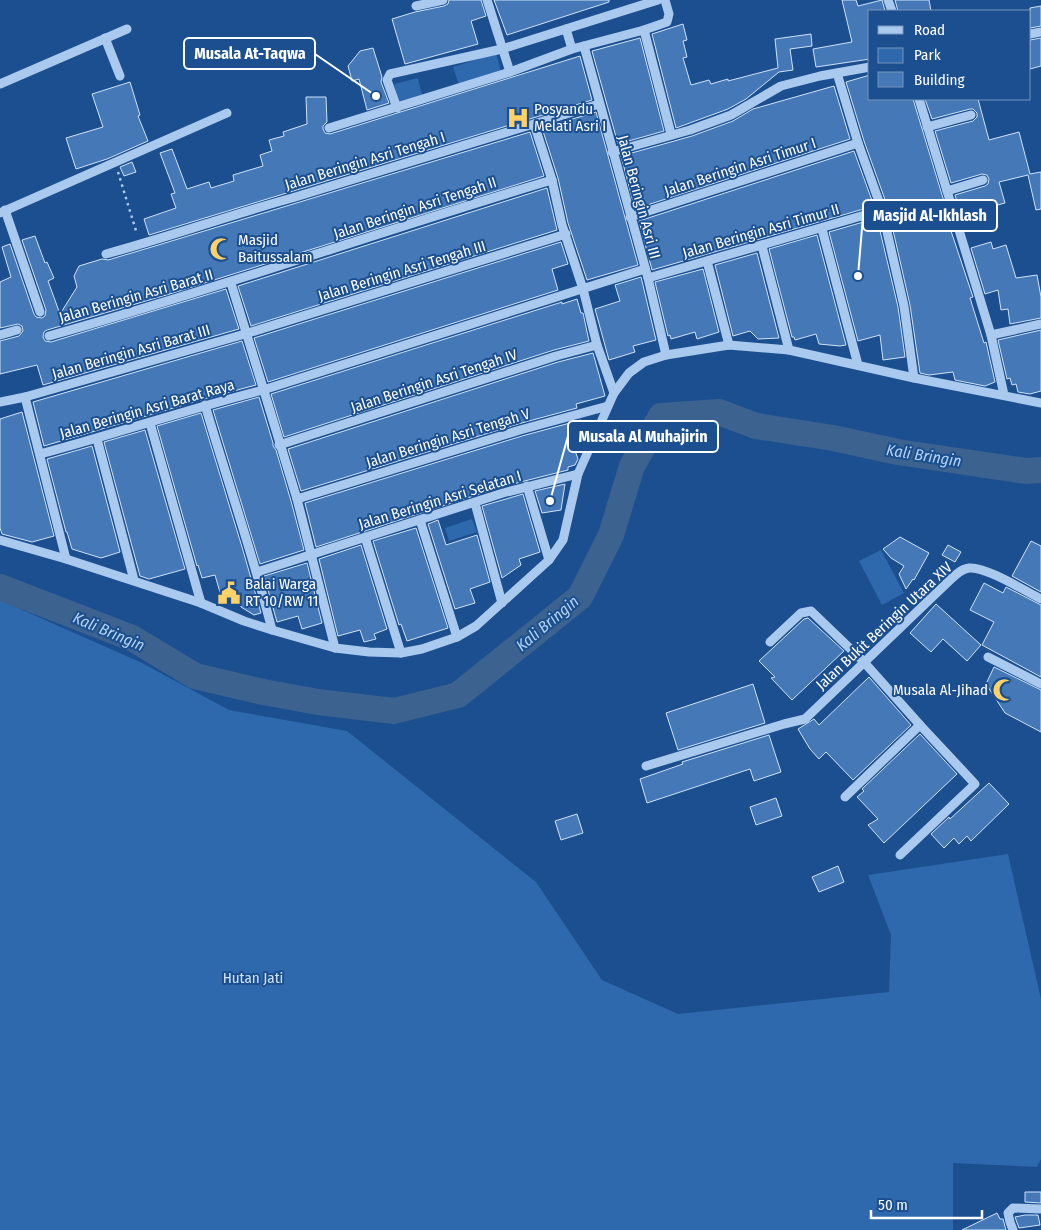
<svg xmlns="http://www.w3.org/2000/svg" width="1041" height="1230" font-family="'Fira Sans Condensed',sans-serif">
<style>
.green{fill:#2e69ad}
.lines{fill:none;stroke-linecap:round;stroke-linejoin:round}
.river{stroke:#3c6290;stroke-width:26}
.building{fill:#4478b7;stroke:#cfe3fa}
.path{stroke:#a9c9ee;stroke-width:2.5;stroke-dasharray:2.5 4;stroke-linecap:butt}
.minor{stroke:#a9c9ee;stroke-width:9}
.labels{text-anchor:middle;stroke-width:4;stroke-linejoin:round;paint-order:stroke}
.poi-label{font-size:15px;fill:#fff;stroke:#1b4f8f;text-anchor:start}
.street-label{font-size:15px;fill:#fff;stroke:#1b4f8f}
.park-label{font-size:15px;fill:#cfe3fa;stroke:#1b4f8f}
.water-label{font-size:16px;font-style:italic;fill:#b5d3f5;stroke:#1b4f8f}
.leader{fill:none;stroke:#fff;stroke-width:2}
.callout-dot{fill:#fff;stroke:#1b4f8f;stroke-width:2}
.callout{fill:#1b4f8f;stroke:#fff;stroke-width:2}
.callout-label{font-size:16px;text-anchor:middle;font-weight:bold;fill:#fff}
</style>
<rect width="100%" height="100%" fill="#1b4f8f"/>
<g class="green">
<path d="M496,53L501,72L459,85L453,67Z"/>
<path d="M418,78L423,99L399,105L394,84Z"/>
<path d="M472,519L477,532L449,541L445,528Z"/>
<path d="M881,550L904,593L882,605L859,561Z"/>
<path d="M0,600L142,663L229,710L347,731L536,882L602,980L678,1014L889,992L891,935L868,875L1008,854L1041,999V1159L1037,1167L953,1163V1230H0Z"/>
</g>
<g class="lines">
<path class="river" d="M0,587L132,638L195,676L263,692L318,702L394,711L458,695L580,597L611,535L632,466L661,416L719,412L756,426L833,438L898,452L1026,471L1041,470"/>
</g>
<g class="building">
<path d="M449,0H481L486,16L471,21L478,44L405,64L392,19L415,12L444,6L448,4Z"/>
<path d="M494,0H609V2L507,35Z"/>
<path d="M842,0H856L858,6L882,0L885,11H870V59L816,67L813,49L852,42Z"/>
<path d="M895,0H929L931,11H898Z"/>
<path d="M1041,6V26L1030,28V8Z"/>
<path d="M683,24L687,40L683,41L687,57L683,58L691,85L709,80L711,84L728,79V81L778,68L775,39L811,34L812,46L790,49L793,70L779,72L746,99L728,109L676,128L652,34Z"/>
<path d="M640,38L664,131L618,144L592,51Z"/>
<path d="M1041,38V66L1030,69V40Z"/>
<path d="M373,48L382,77L381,82L389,103L367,110L359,79L352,81L348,66L360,51Z"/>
<path d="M580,56L592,100L149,235L144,219L176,208L171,194L175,193L160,153L172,149L187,189L209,182L211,188L234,181L233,175L263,166L260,155L272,151L269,140L284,136L283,132L307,124L306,97H326L327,122L323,126V129L325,133L330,134Z"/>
<path d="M870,75V99H913L949,218L947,219L973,297L970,298L984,343L986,342L995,382L985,386L955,380L953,372L929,375L920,373L910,305L888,208L864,141L846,82Z"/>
<path d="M130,82L140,115L138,116L148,141L107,159L76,169L66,138L103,127L92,94Z"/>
<path d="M834,86L850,139L635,209L621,156L692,136L733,121L753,109Z"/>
<path d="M925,99H978L989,140L1019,132L1030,174L1041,172V209L1036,210L1028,175L999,182L1005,203L961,215L955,195L985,186L988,184L989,179L987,175L982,174L951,183L935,131L973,121L977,117V113L973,109H970L932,119Z"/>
<path d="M596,112L638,265L587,280L568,223L558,178L542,128Z"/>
<path d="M530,132L544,176L173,293L47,330L44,332L43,337L45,341L51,342L226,289L239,329L43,385L37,365L0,374V341L19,336L23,331L22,326L18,324L0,328V282L11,277L2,247L10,244L34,314L36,317L42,318L45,316L46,310L22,240L35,236L45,263L47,262L54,278L48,281L60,314L77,287L74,276L79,266L102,259L108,260L155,246Z"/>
<path d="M854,151L874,206L652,270L639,221Z"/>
<path d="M132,162L136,172L124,176L120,167Z"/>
<path d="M547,188L557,230L251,326L238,286Z"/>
<path d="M877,218L898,307L905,357L883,360L880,335L858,341L829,232Z"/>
<path d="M817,235L846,345L840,346L819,344L816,334L795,340L794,337H792L769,249Z"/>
<path d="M561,242L568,264L552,269L558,290L268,382L254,338Z"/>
<path d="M991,242L993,249L1006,245L1016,278L1037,275L1041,297V318L1010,324L1008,309L1001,310L998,290L985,294L971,248Z"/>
<path d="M757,253L779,338L758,339L750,331L733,336L715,265Z"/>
<path d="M703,269L719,332L697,339L695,332L671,339L670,335L668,336L655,282Z"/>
<path d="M641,277L656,340L633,346L635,352L609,360L595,309L620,301L615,285Z"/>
<path d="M577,299L581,313H583L589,341L554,350L284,437L271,394L562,302V304Z"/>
<path d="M1041,330V391L1030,394L1018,392L1016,384L1012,385L1010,378L1007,379L998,340Z"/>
<path d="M242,341L256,385L204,399L44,446L33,402Z"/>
<path d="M593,353L605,396L576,404L577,408L518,424L301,491L288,449L558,362Z"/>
<path d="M259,397L273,443V446L276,450L291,501L304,550L260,564L213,410Z"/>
<path d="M22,412L54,536L32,542L2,534L0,528V419Z"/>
<path d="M201,413L242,547L261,613L254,615L241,607L239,599L230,602L221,596L215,575L202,578L198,565L197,566L157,426Z"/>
<path d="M581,420L586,438L572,442L578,459L575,465L568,467V470L501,487L316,547L305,503L522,436Z"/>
<path d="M145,430L185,569L149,579L140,576L104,442Z"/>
<path d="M92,446L120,552L101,558L72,549L67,532H66L47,459Z"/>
<path d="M565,484L561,510L542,513L535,491Z"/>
<path d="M523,494L540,552L519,559L521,565L502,578L482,506Z"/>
<path d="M438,520L446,545L477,535L490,582L470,589L475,603L455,609L428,524Z"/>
<path d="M416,528L448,628L407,641L401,624L399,625L373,541Z"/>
<path d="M900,537L929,553L914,580L913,579L906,589L899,574L904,566L891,558L883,549Z"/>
<path d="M1031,541L1041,546V592L1012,576Z"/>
<path d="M361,545L387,629L374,634L376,639L364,642L360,630L338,636L319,559Z"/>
<path d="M948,545L961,552L955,562L942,555Z"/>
<path d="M307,563L322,623L302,629L298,616L277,622L264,576Z"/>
<path d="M984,583L1003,593L1006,587L1041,605V677L982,645L994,622L970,610Z"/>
<path d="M936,604L981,645L967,661L943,639L931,652L910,633Z"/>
<path d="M808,618L844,651L792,700L771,678L775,677L759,661L804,619Z"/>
<path d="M994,667L1041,690V732L1005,713L986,684Z"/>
<path d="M869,677L911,725L853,780L826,752L819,759L810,749L798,729L814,719L819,725Z"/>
<path d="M753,684L765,723L678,750L666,713Z"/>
<path d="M920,734L957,774L884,843L868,825L878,819L857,797L864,791L862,789Z"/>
<path d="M769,735L781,772L754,781L750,769L647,803L640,779L683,764L682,762Z"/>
<path d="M989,783L1009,804L971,841L967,836L959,844L954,838L944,848L931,834L949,817L950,819Z"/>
<path d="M776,798L782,816L756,825L750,807Z"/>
<path d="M577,814L583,833L561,840L555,821Z"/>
<path d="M838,866L844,882L819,892L812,877Z"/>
<path d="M1025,1192H1041V1203L1025,1202Z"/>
<path d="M997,1213L1000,1219H1003L1006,1230H962Z"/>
<path d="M1025,1215H1038L1040,1225L1019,1228L1015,1217Z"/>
</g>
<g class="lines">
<path class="path" d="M118,172L137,234"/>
<g class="minor">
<path d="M487,0L510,72"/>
<path d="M665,0L669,14L667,22L644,30L671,134"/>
<path d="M888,0L892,11"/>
<path d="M416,6L443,0"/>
<path d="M566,29L572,49"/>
<path d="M1030,34L1041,32"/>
<path d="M105,38L120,76"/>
<path d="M584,46L648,278L666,355"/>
<path d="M837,73L858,143L882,210L904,306L914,378"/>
<path d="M0,84L127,29"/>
<path d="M919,99L991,335L1004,395"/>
<path d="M397,108L387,80L390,74L502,49L658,0"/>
<path d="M534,124L552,180L562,225L583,289L597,345L614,393"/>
<path d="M927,127L971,115"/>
<path d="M329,128L510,72L572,49L644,30"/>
<path d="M612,152L690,130L731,115L781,86L820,76L870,67"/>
<path d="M947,191L983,180"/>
<path d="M5,210L40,312"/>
<path d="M0,213L227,113"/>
<path d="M630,217L858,143"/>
<path d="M822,229L858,365"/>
<path d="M762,246L789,350"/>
<path d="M106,254C169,237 230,215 292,198L599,104"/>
<path d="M707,261L729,345"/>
<path d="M648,278L882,210"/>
<path d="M231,283L297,499L335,648"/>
<path d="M0,335L17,330"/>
<path d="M991,335L1041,324"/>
<path d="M49,336C218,289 383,230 552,180"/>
<path d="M25,397L66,559"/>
<path d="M0,402L25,397L245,334L566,234"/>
<path d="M205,405C227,480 253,554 272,630"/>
<path d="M150,423L201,603"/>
<path d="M97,439L134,580"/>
<path d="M279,445L556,356L597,345"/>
<path d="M40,454C115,434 188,409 263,390L645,269"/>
<path d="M527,486L549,560"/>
<path d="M297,499L520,430L608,406"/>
<path d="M475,503L502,603"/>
<path d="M420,520L457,637"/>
<path d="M365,537L401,653"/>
<path d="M0,540L66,559L201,603L244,621L272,630L335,648L369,652L401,653L422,649L457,637L476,626L549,560L563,540L578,474L614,393L629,373L644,362L666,355L729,345L789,350L914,378L1041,403"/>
<path d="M257,572L503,493L578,474"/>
<path d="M770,642L801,613L811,611L863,661L920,725L975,784L900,855"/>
<path d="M988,657L1041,684"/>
<path d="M646,766L784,724L805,719L949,581C954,576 961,569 969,568C985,566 1025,591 1041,599"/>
<path d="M845,797L920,725"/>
<path d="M1013,1230L1010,1222L1008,1213L1013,1208L1041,1209"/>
</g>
</g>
<defs>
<symbol id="hospital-bare" viewBox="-9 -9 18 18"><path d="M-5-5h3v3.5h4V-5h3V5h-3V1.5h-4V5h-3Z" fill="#ffd166" stroke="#1b4f8f" stroke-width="2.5" paint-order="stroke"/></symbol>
<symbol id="mosque-bare" viewBox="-9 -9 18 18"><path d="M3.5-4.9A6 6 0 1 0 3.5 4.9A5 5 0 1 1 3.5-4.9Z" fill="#ffd166" stroke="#1b4f8f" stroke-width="2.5" paint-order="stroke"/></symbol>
<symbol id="civic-bare" viewBox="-9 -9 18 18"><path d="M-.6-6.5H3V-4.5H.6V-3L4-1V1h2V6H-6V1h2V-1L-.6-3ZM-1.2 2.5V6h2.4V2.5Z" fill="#ffd166" stroke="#1b4f8f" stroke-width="2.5" paint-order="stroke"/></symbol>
</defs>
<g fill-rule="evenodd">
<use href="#hospital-bare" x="502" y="102" width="32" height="32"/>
<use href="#mosque-bare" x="205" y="233" width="32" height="32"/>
<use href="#civic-bare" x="213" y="577" width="32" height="32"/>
<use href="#mosque-bare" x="988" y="674" width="32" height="32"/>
</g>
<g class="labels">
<g class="poi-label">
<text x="534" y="114">Posyandu<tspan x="534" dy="17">Melati Asri I</tspan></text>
<text x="238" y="245">Masjid<tspan x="238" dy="17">Baitussalam</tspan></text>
<text x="245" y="589">Balai Warga<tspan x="245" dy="17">RT 10/RW 11</tspan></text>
<text x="988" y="695" text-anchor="end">Musala Al-Jihad</text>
</g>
<g class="street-label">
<text transform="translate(365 161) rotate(-17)" y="5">Jalan Beringin Asri Tengah I</text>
<text transform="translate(740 167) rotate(-18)" y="5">Jalan Beringin Asri Timur I</text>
<text transform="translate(639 197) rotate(75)" y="5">Jalan Beringin Asri III</text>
<text transform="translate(415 208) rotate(-18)" y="5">Jalan Beringin Asri Tengah II</text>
<text transform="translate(761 231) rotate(-16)" y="5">Jalan Beringin Asri Timur II</text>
<text transform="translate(402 271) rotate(-17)" y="5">Jalan Beringin Asri Tengah III</text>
<text transform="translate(136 296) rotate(-16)" y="5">Jalan Beringin Asri Barat II</text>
<text transform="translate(131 352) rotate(-16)" y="5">Jalan Beringin Asri Barat III</text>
<text transform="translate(434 381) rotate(-18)" y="5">Jalan Beringin Asri Tengah IV</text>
<text transform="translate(147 409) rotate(-16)" y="5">Jalan Beringin Asri Barat Raya</text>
<text transform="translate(448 438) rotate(-17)" y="5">Jalan Beringin Asri Tengah V</text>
<text transform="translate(440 500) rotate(-17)" y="5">Jalan Beringin Asri Selatan I</text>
<text transform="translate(884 626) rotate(-43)" y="5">Jalan Bukit Beringin Utara XIV</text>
</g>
<g class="park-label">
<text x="253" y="983">Hutan Jati</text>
</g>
<g class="water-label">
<text transform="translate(924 455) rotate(9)" y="6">Kali Bringin</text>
<text transform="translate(547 623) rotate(-40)" y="6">Kali Bringin</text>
<text transform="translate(109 631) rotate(23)" y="6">Kali Bringin</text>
</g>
</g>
<path class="leader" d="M376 96L315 54M858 276L863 216M550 501L568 436"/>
<g class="callout-dot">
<circle cx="376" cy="96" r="5"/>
<circle cx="858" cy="276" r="5"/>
<circle cx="550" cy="501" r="5"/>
</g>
<g class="callout">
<rect x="184" y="38" width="131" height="31" rx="5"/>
<rect x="863" y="200" width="134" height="31" rx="5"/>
<rect x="568" y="421" width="150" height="31" rx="5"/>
</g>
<g class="callout-label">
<text x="250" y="59">Musala At-Taqwa</text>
<text x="930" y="221">Masjid Al-Ikhlash</text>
<text x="643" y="442">Musala Al Muhajirin</text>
</g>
<rect x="868" y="10" width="162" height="90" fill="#1b4f8f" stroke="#7695bc"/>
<rect x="878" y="26" width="25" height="8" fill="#a9c9ee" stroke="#7695bc"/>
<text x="914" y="35" font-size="15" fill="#ffffff">Road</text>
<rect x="878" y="48" width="25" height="15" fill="#2e69ad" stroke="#7695bc"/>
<text x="914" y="60" font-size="15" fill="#ffffff">Park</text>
<rect x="878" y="72" width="25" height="15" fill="#4478b7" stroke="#7695bc"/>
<text x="914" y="85" font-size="15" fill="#ffffff">Building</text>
<path d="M871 1210v8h111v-8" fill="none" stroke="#ffffff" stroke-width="2.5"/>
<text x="878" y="1210" font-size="15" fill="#ffffff" stroke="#1b4f8f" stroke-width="4" paint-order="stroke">50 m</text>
</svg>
